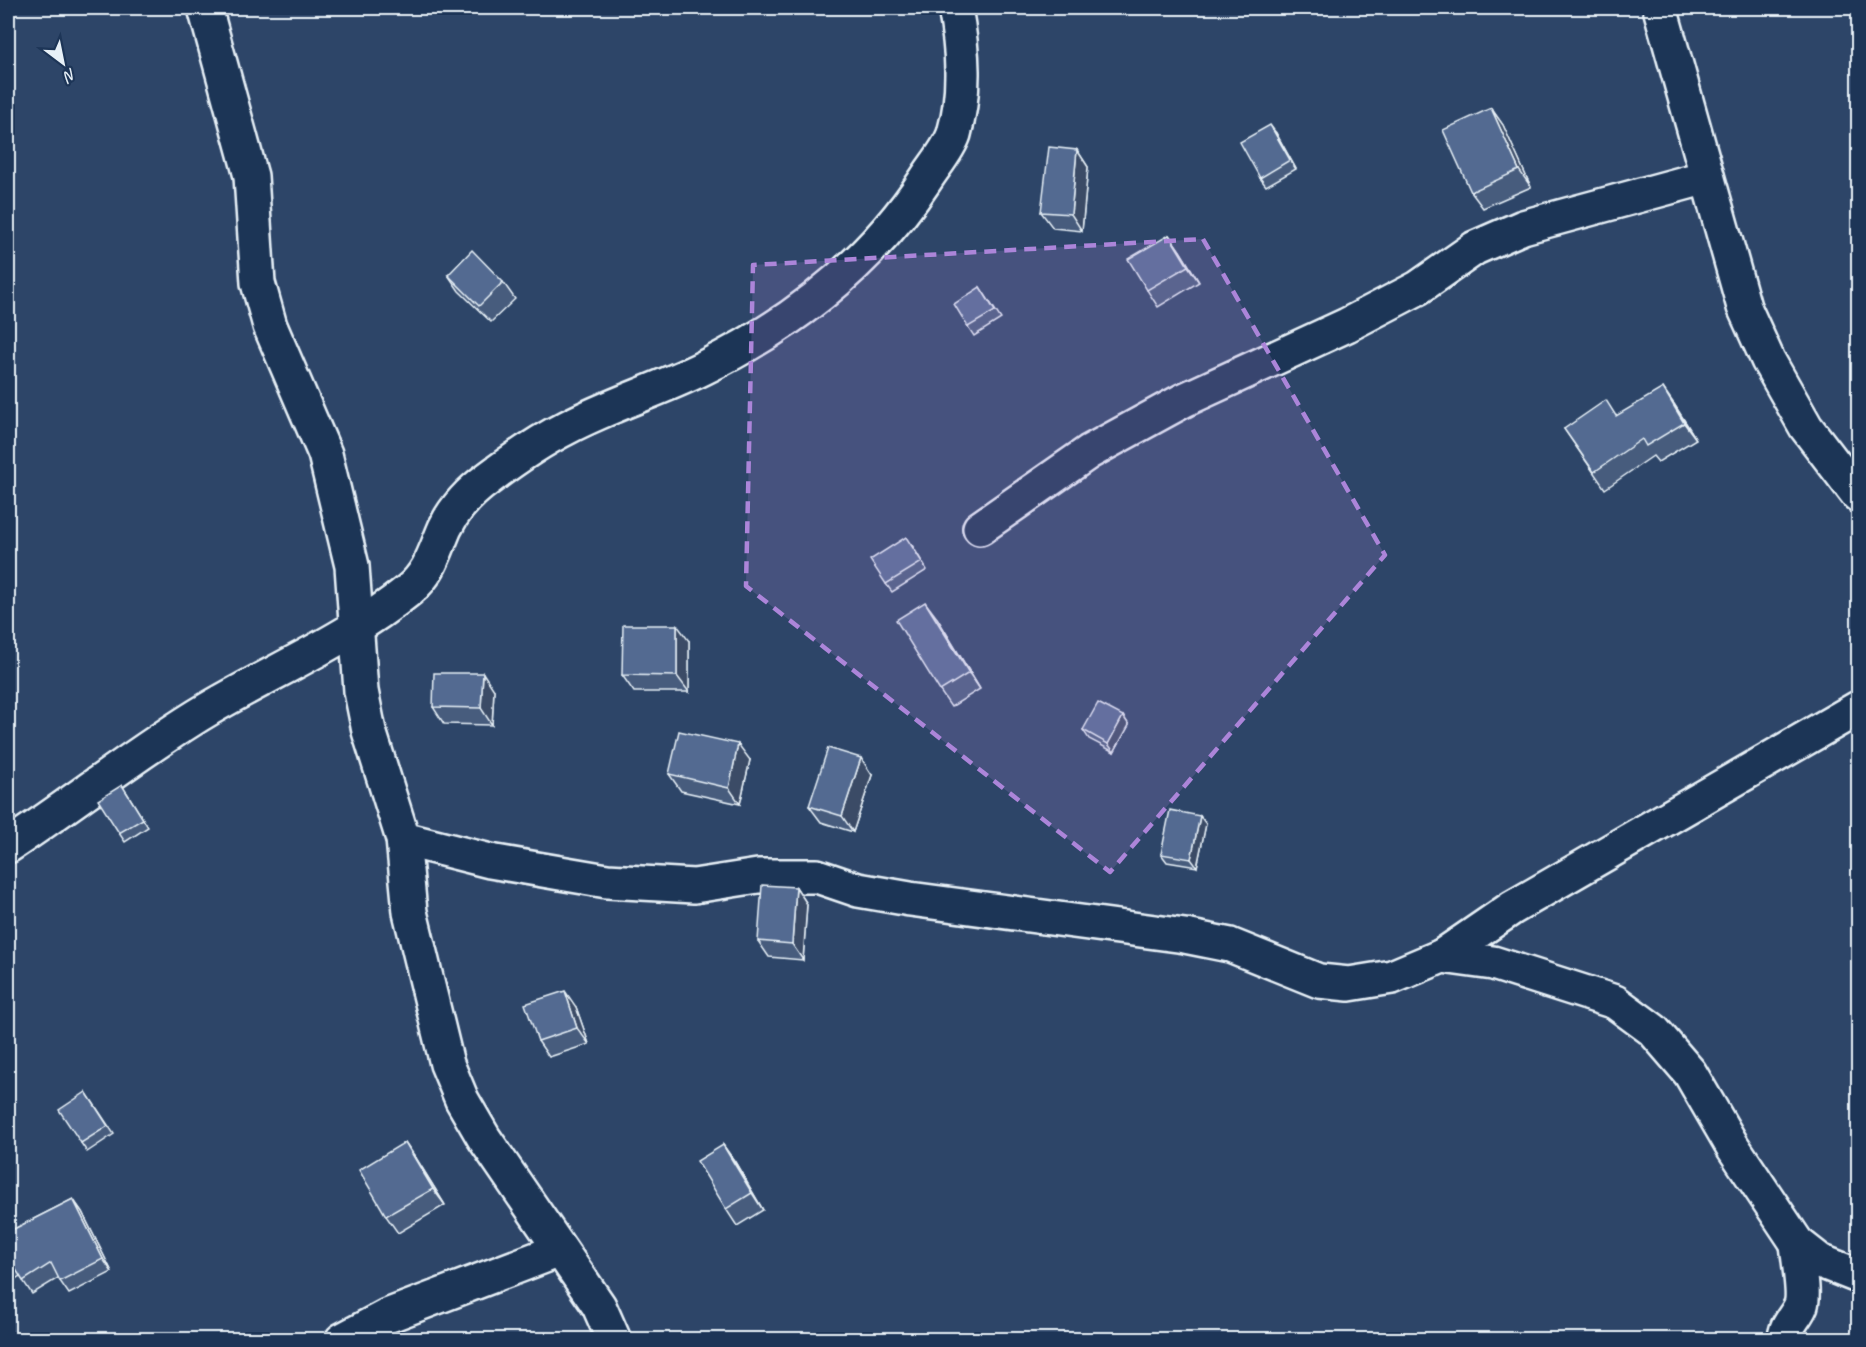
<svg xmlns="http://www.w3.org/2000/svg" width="1866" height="1347" font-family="Caveat,sans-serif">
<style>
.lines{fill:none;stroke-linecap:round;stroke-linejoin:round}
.minor-casing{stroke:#e8f1f8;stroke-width:38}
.minor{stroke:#1d3557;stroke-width:33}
.wall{fill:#475c7d;stroke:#e8f1f8;stroke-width:1.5}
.shaded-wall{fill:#3a4b66;stroke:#e8f1f8;stroke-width:1.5}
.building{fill:#536b91;stroke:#e8f1f8;stroke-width:1.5}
.marked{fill:#ac85d9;fill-opacity:0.2;stroke:#ac85d9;stroke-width:4.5;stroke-dasharray:12 8;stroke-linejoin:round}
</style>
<rect width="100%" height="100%" fill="#2d4568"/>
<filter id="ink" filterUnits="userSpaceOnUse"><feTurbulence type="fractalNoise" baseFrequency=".0167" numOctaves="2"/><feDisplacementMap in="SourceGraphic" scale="12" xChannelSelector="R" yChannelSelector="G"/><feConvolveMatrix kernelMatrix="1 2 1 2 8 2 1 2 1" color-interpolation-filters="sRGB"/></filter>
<g filter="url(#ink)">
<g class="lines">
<defs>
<g id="minor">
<path d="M205,8L251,176L258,283L270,326L325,454L352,566L361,691L369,731L403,839L410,912L447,1064L462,1100L484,1138L599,1306L614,1340"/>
<path d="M1660,8L1744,307L1768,360L1806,427L1858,495"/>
<path d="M980,528L1089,452L1184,400L1347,325L1418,288L1475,248L1523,227L1707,177"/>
<path d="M403,839L490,861L607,881L694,886L758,876H817L858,890L910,899L1185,936L1230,945L1319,981L1349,984L1392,977L1442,956L1493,963L1615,1002L1653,1030L1690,1073L1733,1147L1797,1243L1820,1261L1858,1276"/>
<path d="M8,846C75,802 138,751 207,710C275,670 347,640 409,590C430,573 435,551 445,528C455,507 471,491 489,478C514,459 540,441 568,427C612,404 659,390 703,368C793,324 871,263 926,179C935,165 949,149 954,134C966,92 963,50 955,8"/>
<path d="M1442,956L1512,908L1858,708"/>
<path d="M342,1340L387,1316L560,1250"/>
<path d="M1785,1340C1785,1324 1796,1318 1801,1305C1805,1293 1798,1258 1797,1243"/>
</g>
</defs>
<use href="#minor" class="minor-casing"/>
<use href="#minor" class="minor"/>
</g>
<g class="wall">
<path d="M1491,108L1503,125L1531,187L1483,208L1471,192Z"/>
<path d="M1276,133L1296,169L1266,186L1260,178Z"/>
<path d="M1077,150L1088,167L1082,231L1053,228L1041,212Z"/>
<path d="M1169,235L1180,251L1199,282L1158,307L1147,290Z"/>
<path d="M448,275L503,282L515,299L491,322L459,291Z"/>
<path d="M980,287L1001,319L974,336L968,327Z"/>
<path d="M1674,404L1696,439L1658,462L1653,456L1605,489L1564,429Z"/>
<path d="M912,545L927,570L892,592L886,584Z"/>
<path d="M937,618L980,689L951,707L940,691Z"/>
<path d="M689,641V692H634L622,675Z"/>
<path d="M494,690L492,725L444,724L433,707Z"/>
<path d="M1123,716L1129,725L1114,752L1089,739L1083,730Z"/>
<path d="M750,760L740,804L681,791L669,774Z"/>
<path d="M872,775L853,832L821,822L809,806Z"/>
<path d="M127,793L148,827L125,842L119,833Z"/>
<path d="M1200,816L1206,824L1197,867L1167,862L1161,854Z"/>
<path d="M796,887L807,904L803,960L769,957L758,941Z"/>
<path d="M576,1007L589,1044L549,1057L538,1041Z"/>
<path d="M86,1092L114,1134L87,1152L81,1143Z"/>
<path d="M723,1145L735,1162L763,1210L737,1226L726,1209Z"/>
<path d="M416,1158L445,1205L398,1233L386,1216Z"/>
<path d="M73,1199L82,1212L112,1272L69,1294L58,1278L32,1294L20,1276L8,1284V1232Z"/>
</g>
<g class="shaded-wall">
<path d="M1491,108L1503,125L1531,187L1519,170Z"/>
<path d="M1270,125L1276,133L1296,169L1290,160Z"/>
<path d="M1077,150L1088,167L1082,231L1071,214Z"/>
<path d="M1169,235L1180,251L1199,282L1188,266Z"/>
<path d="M1663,388L1674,404L1696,439L1684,423Z"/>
<path d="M925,602L937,618L980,689L969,673Z"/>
<path d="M677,625L689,641V692L677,676Z"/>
<path d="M483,673L494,690L492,725L481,708Z"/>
<path d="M1123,716L1129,725L1114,752L1108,744Z"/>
<path d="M738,744L750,760L740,804L729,788Z"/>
<path d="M861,758L872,775L853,832L842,816Z"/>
<path d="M1200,816L1206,824L1197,867L1191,859Z"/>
<path d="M796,887L807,904L803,960L792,944Z"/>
<path d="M565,991L576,1007L589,1044L577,1028Z"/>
<path d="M405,1142L416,1158L445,1205L433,1189Z"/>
<path d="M723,1145L735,1162L763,1210L752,1193Z"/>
<path d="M73,1199L82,1212L112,1272L103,1259Z"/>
</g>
<g class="building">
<path d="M1491,108L1519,170L1471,192L1443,130Z"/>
<path d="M1270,125L1290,160L1260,178L1240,142Z"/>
<path d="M1049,147L1077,150L1071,214L1041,212Z"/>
<path d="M1169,235L1188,266L1147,290L1128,259Z"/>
<path d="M472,250L503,282L479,306L448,275Z"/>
<path d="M980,287L995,311L968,327L954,304Z"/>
<path d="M1663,388L1684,423L1646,446L1642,439L1594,472L1564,429L1606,400L1616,416Z"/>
<path d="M906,537L922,562L886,584L870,560Z"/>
<path d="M925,602L969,673L940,691L896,620Z"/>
<path d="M623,625H677V676L622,675Z"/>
<path d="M434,673H483L481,708L433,707Z"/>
<path d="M1098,703L1123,716L1108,744L1083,730Z"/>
<path d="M679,731L738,744L729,788L669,774Z"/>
<path d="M828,748L861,758L842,816L809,806Z"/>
<path d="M122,785L143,819L119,833L98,800Z"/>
<path d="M1170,810L1200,816L1191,859L1161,854Z"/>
<path d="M762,885L796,887L792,944L758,941Z"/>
<path d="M565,991L577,1028L538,1041L525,1004Z"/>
<path d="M86,1092L108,1126L81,1143L59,1110Z"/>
<path d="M405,1142L433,1189L386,1216L359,1170Z"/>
<path d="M723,1145L752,1193L726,1209L697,1161Z"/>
<path d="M73,1199L103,1259L60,1281L51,1263L23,1281L12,1263L8,1266V1232Z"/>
</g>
</g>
<path class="marked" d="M1203,239L1385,555L1110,872L746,586L753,265Z"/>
<rect width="1866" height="1347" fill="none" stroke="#1d3557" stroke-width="30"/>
<rect x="15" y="15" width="1836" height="1317" fill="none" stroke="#e8f1f8" stroke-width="2" filter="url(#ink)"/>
<g transform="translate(63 63) rotate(148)" stroke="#1d3557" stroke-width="4.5" paint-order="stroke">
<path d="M0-4.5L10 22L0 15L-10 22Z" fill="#e8f1f8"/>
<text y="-9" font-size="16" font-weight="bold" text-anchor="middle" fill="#e8f1f8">N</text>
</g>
</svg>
